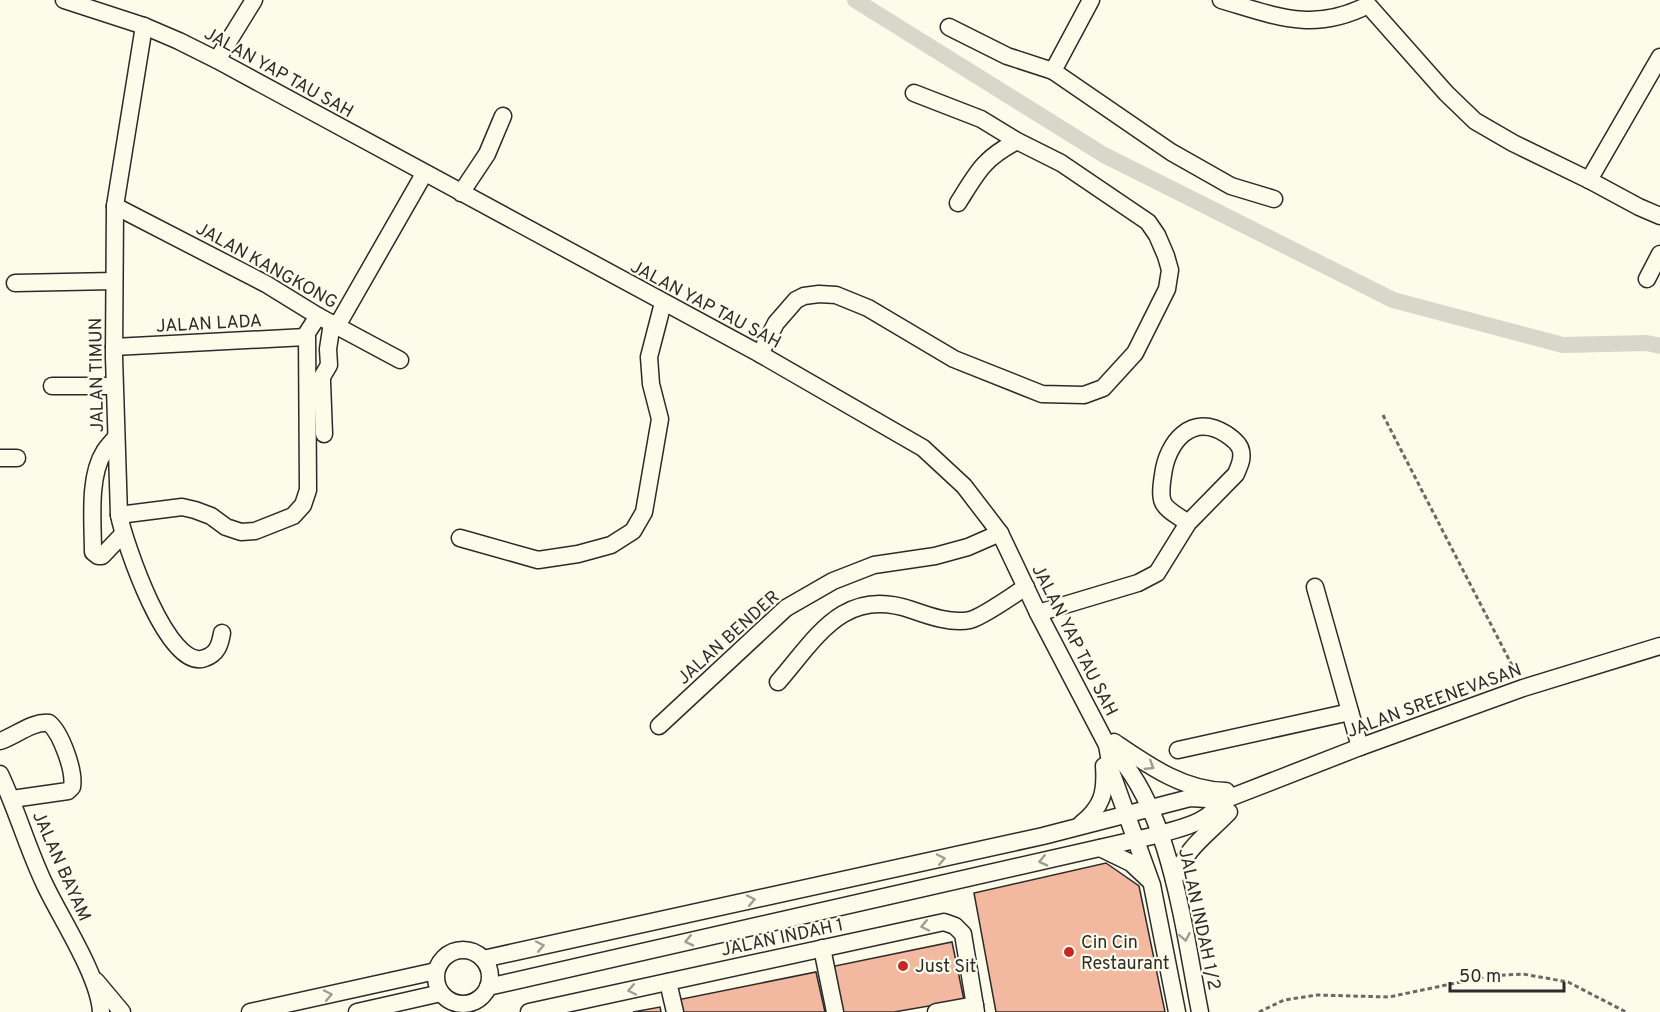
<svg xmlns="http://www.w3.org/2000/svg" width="1660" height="1012" font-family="Overpass,sans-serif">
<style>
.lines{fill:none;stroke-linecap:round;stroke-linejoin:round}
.canal{stroke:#d8d7c9;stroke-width:16}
.building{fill:#f2b8a0;stroke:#2b2b2b;stroke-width:1.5}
.minor-casing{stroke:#2b2b2b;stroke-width:19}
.path{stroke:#6a6964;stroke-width:3;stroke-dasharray:4.5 3;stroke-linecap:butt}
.minor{stroke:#fdfbea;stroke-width:16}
.oneway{stroke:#9e9d94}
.poi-dot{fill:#c62828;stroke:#fdfbea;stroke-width:2}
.labels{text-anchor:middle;stroke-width:4.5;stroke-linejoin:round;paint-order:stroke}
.street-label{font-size:18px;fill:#2b2b2b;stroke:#fdfbea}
.poi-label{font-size:18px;fill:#2b2b2b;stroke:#fdfbea;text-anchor:start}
</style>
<rect width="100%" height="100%" fill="#fdfbea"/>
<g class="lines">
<path class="canal" d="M855,0L1104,155L1393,300L1563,345L1647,343L1660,346"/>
</g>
<g class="building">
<path d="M1106,863L1139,886L1165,1012H996L974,893Z"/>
<path d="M952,942L964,1000L894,1012H840L830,967Z"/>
<path d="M816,972L825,1012H680L677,1000Z"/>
<path d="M660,1007L661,1012H633Z"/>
</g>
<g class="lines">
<defs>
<g id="minor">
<path d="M64,0L144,26L179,41L217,60L760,354L923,448L964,486L1000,533L1038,613L1107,745L1112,774L1152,885L1177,1012"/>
<path d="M1091,0L1053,71L1171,152L1231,186L1274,199"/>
<path d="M1221,0C1276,16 1313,33 1368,5L1446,93L1475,121L1513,143L1589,180L1639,207L1660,216"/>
<path d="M144,26L115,206L114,357L119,515C124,541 168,673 205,658C217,654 220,645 222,633"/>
<path d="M949,27L1007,56L1053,71"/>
<path d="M217,60L254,0"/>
<path d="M1589,180L1660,57"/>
<path d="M461,193L487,154L503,116"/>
<path d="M958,203C978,171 983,159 1017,141"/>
<path d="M115,206L266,284L318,316L400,360"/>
<path d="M1647,279L1660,254"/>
<path d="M15,283L114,281"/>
<path d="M337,326L424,174"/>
<path d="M114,347L306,337"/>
<path d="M760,354L776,323L796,300L804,296L819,294L836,295L868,308L954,359L1042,394L1084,395L1103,388L1135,353L1167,289L1170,270L1166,256L1157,235L1148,222L1061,163L1017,141L981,119L914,93"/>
<path d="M52,386H114"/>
<path d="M324,434L322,382V377L329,365L328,349L332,323"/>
<path d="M116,437C112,442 107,447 104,452C88,477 93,523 93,552L98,556H102L123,534"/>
<path d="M0,458H17"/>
<path d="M119,515L182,507L195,510L211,516L226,527L241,532L255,531L293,516L303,505L308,490L307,333L318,316"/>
<path d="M460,538L538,560L578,554L611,545L633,531L644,512L660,419L651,384L649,357L663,303"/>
<path d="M1315,587L1360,747"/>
<path d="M1038,613L1138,583L1157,573L1188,523L1236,474C1239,466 1243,460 1241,451C1240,444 1232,438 1226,434C1192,412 1167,442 1163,475C1158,507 1163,506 1188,523"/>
<path d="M778,682C817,637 844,586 912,610C929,616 952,624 970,620C983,617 1013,595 1026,587"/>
<path d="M659,726L786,608L833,581L874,565L935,556L968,547L1000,533"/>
<path d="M0,741C16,736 32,721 49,723C61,733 75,771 72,787L68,791L12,799"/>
<path d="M1114,742C1148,765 1184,791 1226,791"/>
<path d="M1107,745C1170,801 1184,932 1200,1012"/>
<path d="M1178,750L1350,712"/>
<path d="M0,774C17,810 28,850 45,885C61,919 99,976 101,1012"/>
<path d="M1081,824C1102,807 1106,793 1104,766"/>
<path d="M1100,848L1131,863L1148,879"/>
<path d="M1174,880C1188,845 1204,838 1229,812"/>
<path d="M822,948L835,1012"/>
<circle cx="463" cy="977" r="27"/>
<path d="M483,959L1043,836L1190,798L1224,800L1360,747L1523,688L1660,646"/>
<path d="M96,981L122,1012"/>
<path d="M668,982L675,1012"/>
<path d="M488,987L1161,834C1190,825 1204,824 1224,800"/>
<path d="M250,1012L436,971"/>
<path d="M357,1012L441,993"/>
<path d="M529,1012L944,922L955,926L963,934L976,1012"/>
<path d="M936,1012L975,1005"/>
</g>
</defs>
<use href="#minor" class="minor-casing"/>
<g class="path">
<path d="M1383,415L1517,675"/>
<path d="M1259,1012L1284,1000L1317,995L1389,997L1489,976L1523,974L1568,982L1626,1012"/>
</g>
<use href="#minor" class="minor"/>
</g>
<defs><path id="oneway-chevron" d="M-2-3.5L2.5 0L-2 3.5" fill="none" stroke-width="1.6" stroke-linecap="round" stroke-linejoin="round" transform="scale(1.5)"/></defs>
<g class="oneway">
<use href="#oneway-chevron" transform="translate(1150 766) rotate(32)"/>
<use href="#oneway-chevron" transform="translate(941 859) rotate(-12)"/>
<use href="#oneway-chevron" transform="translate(1043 861) rotate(167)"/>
<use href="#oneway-chevron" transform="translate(751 900) rotate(-12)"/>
<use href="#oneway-chevron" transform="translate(925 926) rotate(168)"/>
<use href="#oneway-chevron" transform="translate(1185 937) rotate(79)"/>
<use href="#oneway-chevron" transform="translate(689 941) rotate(167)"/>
<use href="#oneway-chevron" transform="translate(540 946) rotate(-12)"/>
<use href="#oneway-chevron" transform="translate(632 990) rotate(168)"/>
<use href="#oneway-chevron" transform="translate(328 995) rotate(-12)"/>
</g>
<g class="poi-dot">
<circle cx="1069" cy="952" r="6"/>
<circle cx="903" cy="966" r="6"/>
</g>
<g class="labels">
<g class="street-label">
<text transform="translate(279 72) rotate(29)" y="6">JALAN YAP TAU SAH</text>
<text transform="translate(267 265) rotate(29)" y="6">JALAN KANGKONG</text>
<text transform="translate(706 304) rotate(28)" y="6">JALAN YAP TAU SAH</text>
<text transform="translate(209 323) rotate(-3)" y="6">JALAN LADA</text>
<text transform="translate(96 375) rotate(-91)" y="6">JALAN TIMUN</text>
<text transform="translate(728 637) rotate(-42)" y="6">JALAN BENDER</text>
<text transform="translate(1075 640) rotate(63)" y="6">JALAN YAP TAU SAH</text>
<text transform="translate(1434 700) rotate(-20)" y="6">JALAN SREENEVASAN</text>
<text transform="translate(62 866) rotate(66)" y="6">JALAN BAYAM</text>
<text transform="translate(1200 919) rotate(78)" y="6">JALAN INDAH 1/2</text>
<text transform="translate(782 937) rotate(-12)" y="6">JALAN INDAH 1</text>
</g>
<g class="poi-label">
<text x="1081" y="948">Cin Cin<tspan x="1081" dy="21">Restaurant</tspan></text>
<text x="915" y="972">Just Sit</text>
</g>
</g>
<path d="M1450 982v9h114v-9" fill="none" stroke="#2b2b2b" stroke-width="3"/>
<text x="1459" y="982" font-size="18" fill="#2b2b2b" stroke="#fdfbea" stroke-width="4.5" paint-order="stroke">50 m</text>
</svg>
